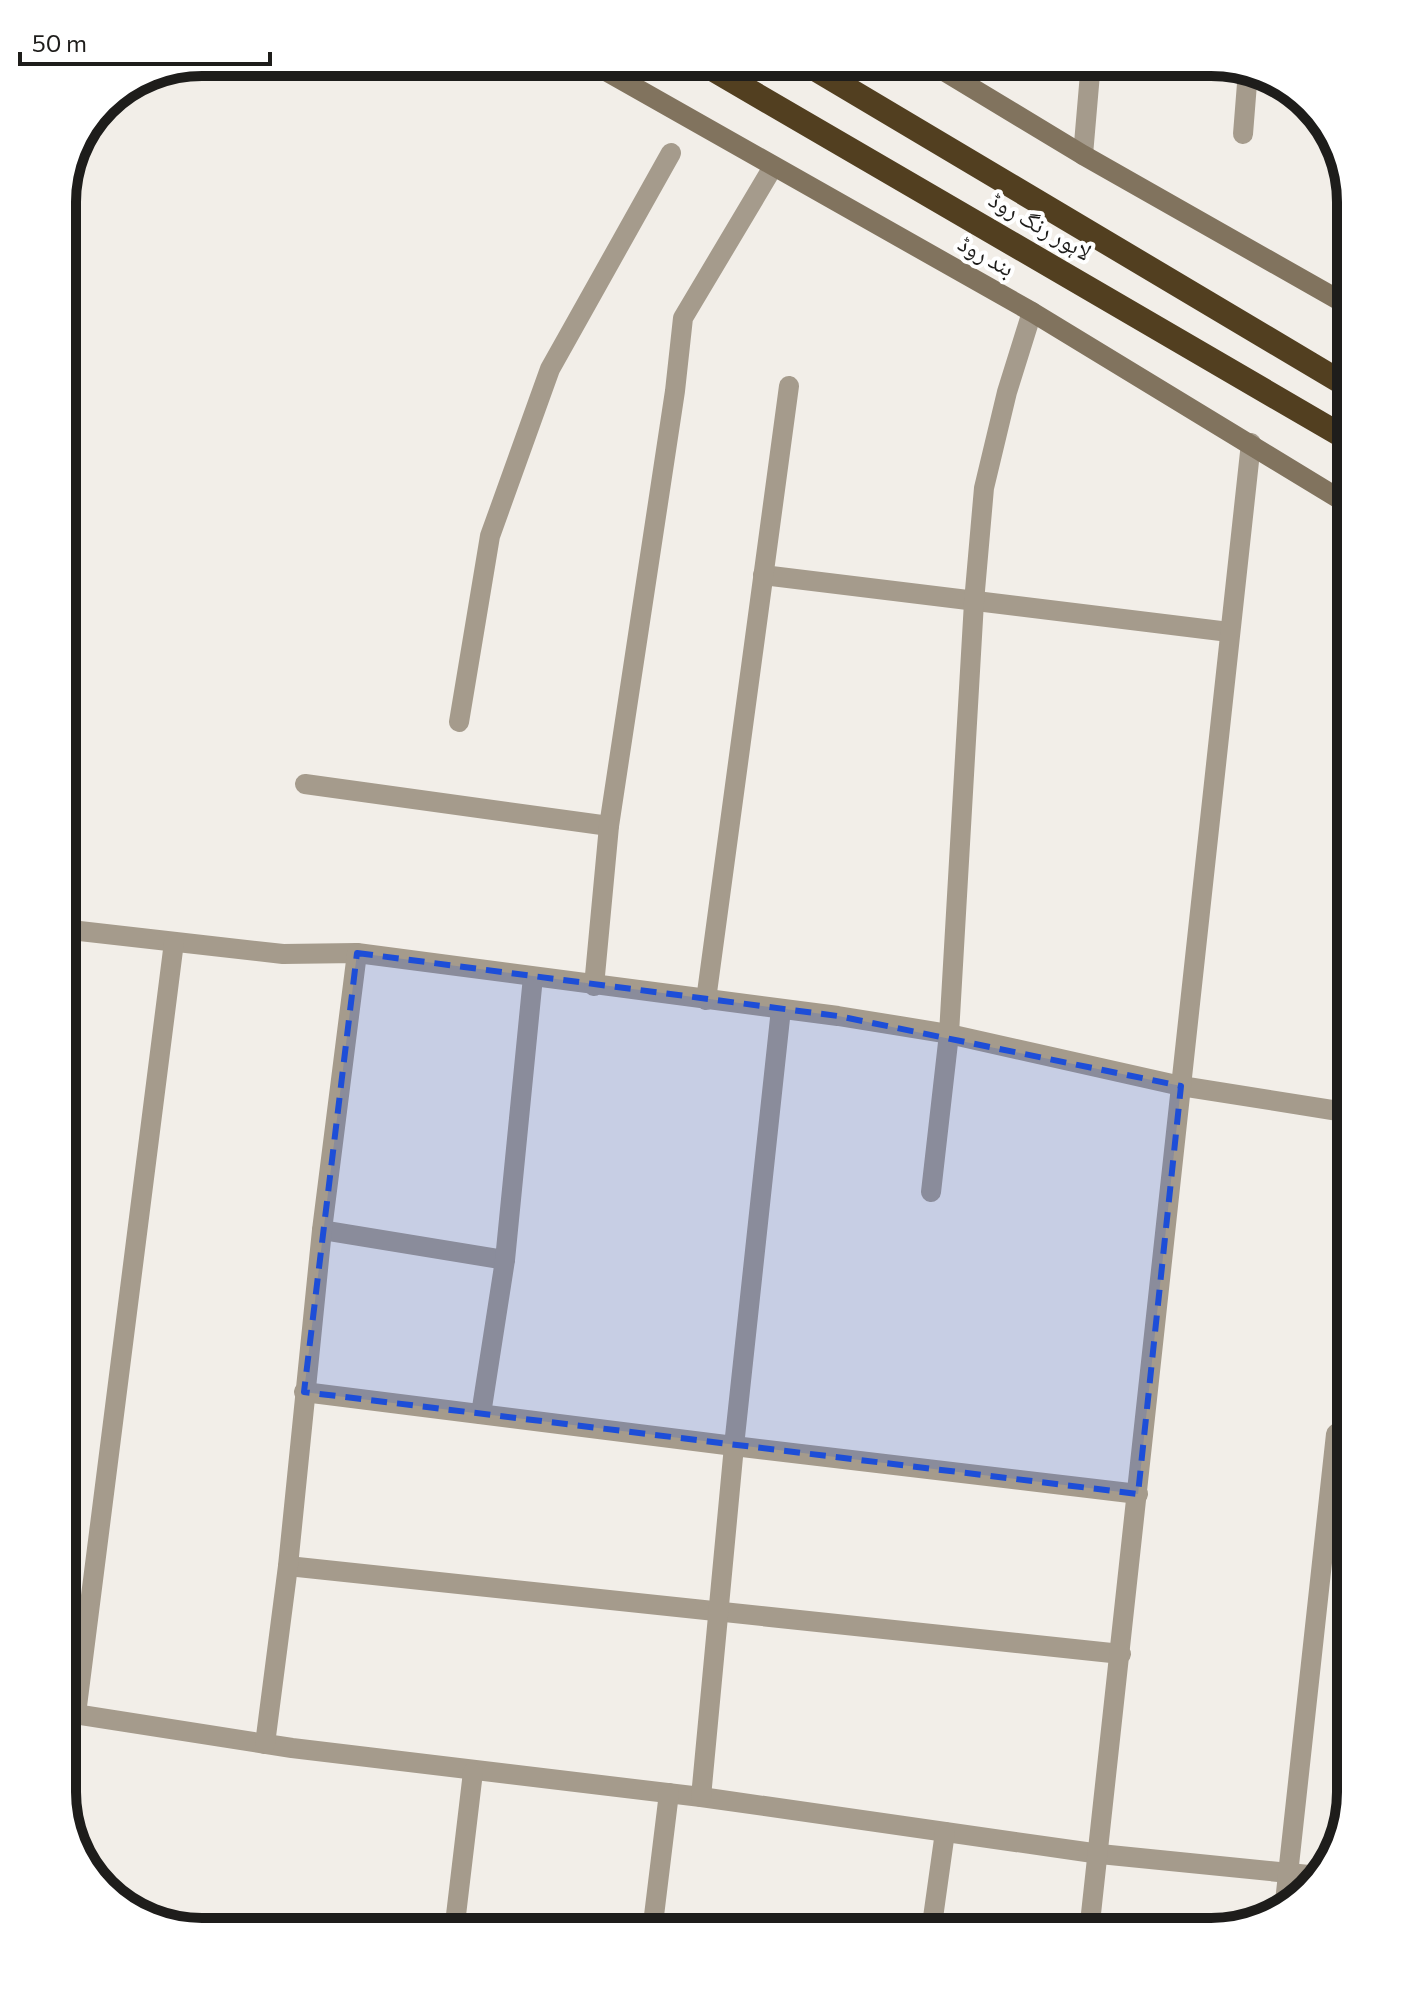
<svg xmlns="http://www.w3.org/2000/svg" width="1413" height="1994" font-family="Commissioner,'Noto Naskh Arabic',sans-serif">
<style>
.lines{fill:none;stroke-linecap:round;stroke-linejoin:round}
.minor{stroke:#a59b8c;stroke-width:20}
.secondary{stroke:#81735e;stroke-width:20}
.motorway{stroke:#523f20;stroke-width:24}
.marked{fill:#1d4ed8;fill-opacity:0.2;stroke:#1d4ed8;stroke-width:6;stroke-dasharray:16 10;stroke-linejoin:round}
.labels{text-anchor:middle;stroke-width:8;stroke-linejoin:round;paint-order:stroke}
.street-label{font-size:24px;fill:#1e1d1b;stroke:#fff}
.rim{fill:none;stroke:#1e1d1b;stroke-width:10}
</style>
<rect width="100%" height="100%" fill="#f2eee8"/>
<g class="lines">
<g class="minor">
<path d="M1243,134L1248,71"/>
<path d="M1083,155L1091,62"/>
<path d="M763,575L1229,632"/>
<path d="M459,722L490,536L550,369L671,153"/>
<path d="M305,784L609,826"/>
<path d="M62,929L283,954L357,953L838,1016L949,1034L1181,1086L1351,1113"/>
<path d="M594,986L609,826L675,391L683,318L773,167"/>
<path d="M706,1000L789,386"/>
<path d="M931,1192L949,1034L974,602L984,488L1007,392L1032,312"/>
<path d="M322,1230L505,1260"/>
<path d="M304,1392L734,1446L1138,1494"/>
<path d="M481,1414L505,1260L533,977"/>
<path d="M288,1566L1121,1654"/>
<path d="M62,1712L292,1748L701,1797L1100,1854L1319,1876"/>
<path d="M76,1714L174,942"/>
<path d="M265,1744L288,1566L322,1230L357,953"/>
<path d="M701,1797L734,1446L781,1009"/>
<path d="M1284,1911L1336,1434L1351,1422"/>
<path d="M454,1932L473,1772"/>
<path d="M652,1932L669,1793"/>
<path d="M931,1932L945,1832"/>
<path d="M1089,1932L1251,443"/>
</g>
<g class="secondary">
<path d="M590,62L1032,312L1351,506"/>
<path d="M929,62L1083,155L1351,307"/>
</g>
<g class="motorway">
<path d="M700,62L1351,441"/>
<path d="M803,62L1351,388"/>
</g>
</g>
<path class="marked" d="M357,953L838,1016L1181,1086L1138,1494L304,1392Z"/>
<g class="labels">
<g class="street-label">
<text transform="translate(1040 226) rotate(30)" y="8">لاہور رنگ روڈ</text>
<text transform="translate(986 256) rotate(29)" y="8">بند روڈ</text>
</g>
</g>
<path d="M0 0H1413V1994H0ZM202 76H1211A126 126 0 0 1 1337 202V1792A126 126 0 0 1 1211 1918H202A126 126 0 0 1 76 1792V202A126 126 0 0 1 202 76Z" fill="#fff" fill-rule="evenodd"/>
<path class="rim" d="M202 76H1211A126 126 0 0 1 1337 202V1792A126 126 0 0 1 1211 1918H202A126 126 0 0 1 76 1792V202A126 126 0 0 1 202 76Z"/>
<path d="M20 52v12h250v-12" fill="none" stroke="#1e1d1b" stroke-width="4"/>
<text x="32" y="52" font-size="24" fill="#1e1d1b" stroke="#ffffff" stroke-width="6" paint-order="stroke">50 m</text>
</svg>
